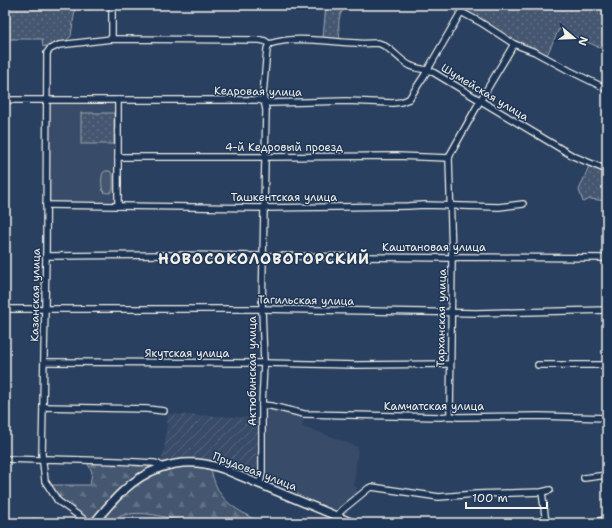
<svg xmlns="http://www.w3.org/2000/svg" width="612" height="528" font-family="'Shantell Sans',sans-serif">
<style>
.built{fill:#374c69}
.industrial{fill:url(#industrial-furrows)}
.green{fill:url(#green-dots);stroke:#9ca4ac}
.forest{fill:url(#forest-firs);stroke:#9ca4ac}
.pitch{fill:#445771;stroke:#9ca4ac}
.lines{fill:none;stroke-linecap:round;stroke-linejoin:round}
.minor-casing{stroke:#f4f1e8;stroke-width:8}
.major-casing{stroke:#f4f1e8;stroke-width:10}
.minor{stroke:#1d3557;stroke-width:5.5}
.major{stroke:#1d3557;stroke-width:7}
.labels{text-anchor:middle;stroke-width:3;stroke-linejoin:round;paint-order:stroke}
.street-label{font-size:11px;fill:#f4f1e8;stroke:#1d3557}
.district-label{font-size:15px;font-weight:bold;letter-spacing:1px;fill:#f4f1e8;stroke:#1d3557}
</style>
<defs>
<pattern id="industrial-furrows" width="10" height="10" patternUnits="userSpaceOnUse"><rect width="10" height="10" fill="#374c69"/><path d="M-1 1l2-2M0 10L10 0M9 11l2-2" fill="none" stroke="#55667e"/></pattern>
<pattern id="green-dots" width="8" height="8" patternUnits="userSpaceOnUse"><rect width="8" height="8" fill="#445771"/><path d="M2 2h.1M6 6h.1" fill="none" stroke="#607085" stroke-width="1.8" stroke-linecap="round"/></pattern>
<pattern id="forest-firs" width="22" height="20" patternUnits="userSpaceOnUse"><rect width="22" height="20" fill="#445771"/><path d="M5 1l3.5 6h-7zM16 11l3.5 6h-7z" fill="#607085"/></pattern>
</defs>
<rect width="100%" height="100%" fill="#2a4060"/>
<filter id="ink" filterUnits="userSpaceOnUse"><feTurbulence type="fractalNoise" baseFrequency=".025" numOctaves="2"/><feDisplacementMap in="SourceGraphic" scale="8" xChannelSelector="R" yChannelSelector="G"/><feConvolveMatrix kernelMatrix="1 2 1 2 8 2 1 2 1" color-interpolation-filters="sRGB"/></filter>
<g filter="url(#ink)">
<g class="built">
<path d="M55,102H112L114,103L116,105V200L114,202L112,203H54L50,202L48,200L49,106Z"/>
<path d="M271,407L304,416L302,427L319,432L358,447L354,486L357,488V496L339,509H327L272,486L267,483L265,477L266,412L268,408Z"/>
<path d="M128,513H147L181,521V523H116L117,517Z"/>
</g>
<path class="industrial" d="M168,414L260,418L259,473L256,476L252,477L224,465L206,461L189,460L161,462L164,450Z"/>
<g class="green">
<path d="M5,5H92L91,9H75L71,36L65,42L43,47L42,39H5Z"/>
<path d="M326,5H372V6L345,8C336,16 339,29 340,40L323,38Z"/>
<path d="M461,5H607V51L559,29L546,57L516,46L460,10Z"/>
<rect x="81" y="113" width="33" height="31"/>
<path d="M593,161L607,167V201L590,199L583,202L579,190L589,166Z"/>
</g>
<g class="forest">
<path d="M87,462L156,466L151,468L93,519L90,520H88L60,499L51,485H90L92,472Z"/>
<path d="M179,466L210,467C217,493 222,501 245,514C250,517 256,521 262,523H181V521C158,516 141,509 117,517L116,523H96L125,493L154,472Z"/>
</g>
<path class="pitch" d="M105,171H110L113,175V189L110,193C109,193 105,193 104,192C101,191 101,176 103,173C103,172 104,172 105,171Z"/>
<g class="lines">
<defs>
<g id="minor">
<path d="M112,39V5"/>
<path d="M5,100H259L270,103L347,101L393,103L401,102L409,99L424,76L461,12L480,22L514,44L535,52L570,71L607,89"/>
<path d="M118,100V206"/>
<path d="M118,157H265L397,156L449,158"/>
<path d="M46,205L264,208L408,206L424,205L499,207L523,204"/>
<path d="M46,256L169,255L452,258L459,257L607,258"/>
<path d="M5,309H262L476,313L607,310"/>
<path d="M45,362L264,363L356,365L450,364"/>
<path d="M538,365H607"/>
<path d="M262,405L271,406L304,414L440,417L450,416L458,417L539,416L607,418"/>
<path d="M43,407L147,409L164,411"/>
<path d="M450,416L452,258L449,158L451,153L480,101L514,44"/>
<path d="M5,459L39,460L47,459L117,461L154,463L158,464L162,467"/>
<path d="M584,478L607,475"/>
<path d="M260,484L262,472V405L264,363L262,309L266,110L263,95L267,49L269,44"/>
<path d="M542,492L546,523"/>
<path d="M337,516L342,510L369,488L372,487L439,497L476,494L542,492L550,490"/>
<path d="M34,523V522"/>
<path d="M89,523L58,501L45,481L42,454L46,256L47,53L50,49L59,45L112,39L260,40L265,41L269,44C297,35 327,42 356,43C363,44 370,43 378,43C390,46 398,59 409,65C416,69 424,69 431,71L573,156L607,170"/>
</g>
<g id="major">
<path d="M94,523C103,512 112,501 123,491C145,470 174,459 205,464C211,465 217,467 223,469L353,523"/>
<path d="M591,523L607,521"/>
</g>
</defs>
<use href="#minor" class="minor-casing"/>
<use href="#major" class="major-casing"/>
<use href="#minor" class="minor"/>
<use href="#major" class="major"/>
</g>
</g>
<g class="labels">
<g class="street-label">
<text transform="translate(258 91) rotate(1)" y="4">Кедровая улица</text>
<text transform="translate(485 92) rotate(31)" y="4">Шумейская улица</text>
<text x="284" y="151">4-й Кедровый проезд</text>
<text x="284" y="201">Ташкентская улица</text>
<text x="434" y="251">Каштановая улица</text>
<text transform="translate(35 295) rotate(-89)" y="4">Казанская улица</text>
<text transform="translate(306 300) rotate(1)" y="4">Тагильская улица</text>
<text transform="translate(441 318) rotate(-89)" y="4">Тарханская улица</text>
<text x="187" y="357">Якутская улица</text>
<text transform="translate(252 371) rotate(-90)" y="4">Актюбинская улица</text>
<text x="434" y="410">Камчатская улица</text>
<text transform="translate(255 471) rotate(21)" y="4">Прудовая улица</text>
</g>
<g class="district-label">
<text x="264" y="264">НОВОСОКОЛОВОГОРСКИЙ</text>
</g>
</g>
<rect width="612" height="528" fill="none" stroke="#1d3557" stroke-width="20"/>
<rect x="10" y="10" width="592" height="508" fill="none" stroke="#f4f1e8" stroke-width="1.5" filter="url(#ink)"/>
<g transform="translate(574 38) rotate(109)" stroke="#1d3557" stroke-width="3" paint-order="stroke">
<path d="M0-3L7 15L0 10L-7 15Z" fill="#f4f1e8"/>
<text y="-6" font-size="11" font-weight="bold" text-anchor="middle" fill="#f4f1e8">N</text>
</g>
<path d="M466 502v6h81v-6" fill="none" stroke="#f4f1e8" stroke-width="2"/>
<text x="472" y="502" font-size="12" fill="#f4f1e8" stroke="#1d3557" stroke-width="3" paint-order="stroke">100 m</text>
</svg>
